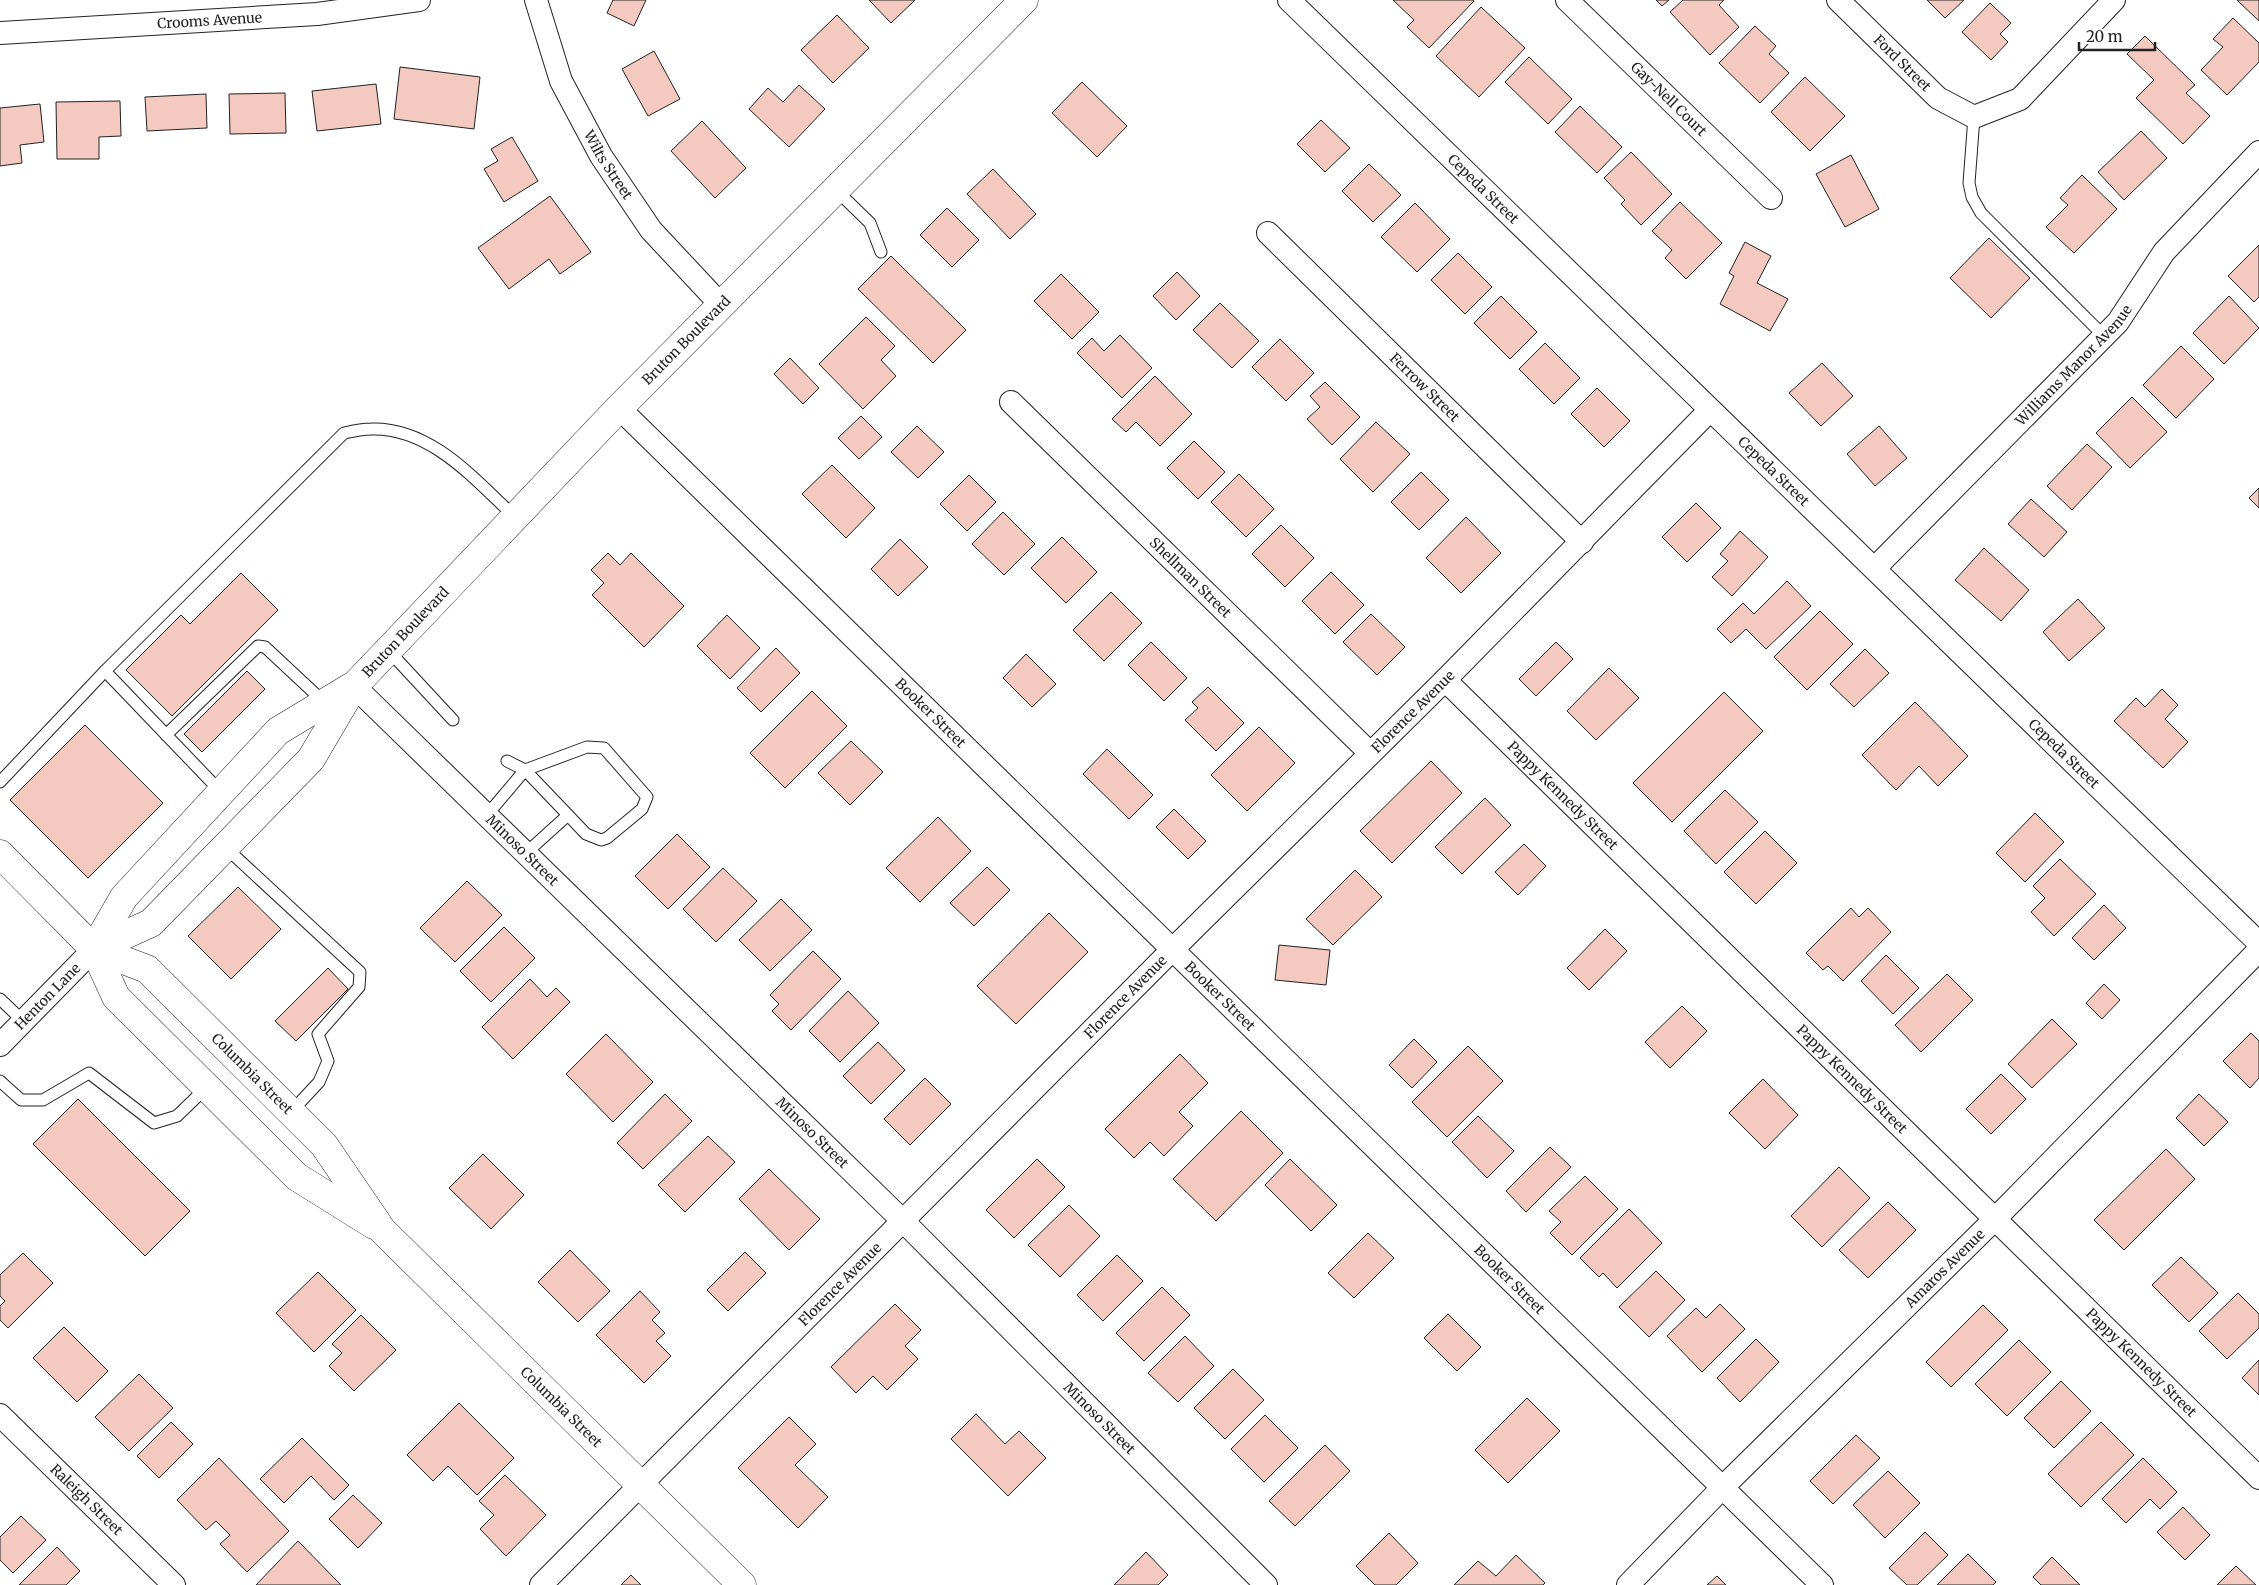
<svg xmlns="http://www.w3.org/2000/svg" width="2259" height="1585" font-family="Merriweather,serif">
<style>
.building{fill:#f3c9c0;stroke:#222}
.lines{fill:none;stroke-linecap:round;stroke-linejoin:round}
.lane-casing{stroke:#222;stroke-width:13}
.street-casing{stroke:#222;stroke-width:24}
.secondary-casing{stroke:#222;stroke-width:29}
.lane{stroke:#fff;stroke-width:11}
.street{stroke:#fff;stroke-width:22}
.secondary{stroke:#fff;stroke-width:28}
.labels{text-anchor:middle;stroke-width:4;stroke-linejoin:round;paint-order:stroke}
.street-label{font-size:14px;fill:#222;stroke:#fff}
</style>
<rect width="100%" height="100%" fill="#fff"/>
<g class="building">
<path d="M613,0H646L634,26L607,13Z"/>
<path d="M869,0H915L891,23Z"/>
<path d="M1393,0H1473L1474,1L1429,48L1407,27L1414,20Z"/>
<path d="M1656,0H1669L1662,6Z"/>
<path d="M1683,0H1724L1719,5L1739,27L1710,55L1670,12Z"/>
<path d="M1927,0H1964L1945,18Z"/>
<path d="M2237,0H2259V21Z"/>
<path d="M1990,3L2011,23L2000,34L2008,42L1991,60L1962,32Z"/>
<path d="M1481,7L1525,48L1479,97L1436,56Z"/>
<path d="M837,15L869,48L833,83L801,50Z"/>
<path d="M2233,18L2259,43V62L2227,95L2201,70L2223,47L2213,39Z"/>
<path d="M1755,26L1776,46L1769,54L1789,73L1760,103L1719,63Z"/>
<path d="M2145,36L2195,85L2186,93L2210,116L2183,144L2136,98L2154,80L2127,54Z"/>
<path d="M654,51L680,99L648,116L622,69Z"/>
<path d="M1529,57L1572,99L1548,124L1505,82Z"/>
<path d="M400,67L480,77L474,129L394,119Z"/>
<path d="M1805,77L1845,116L1810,151L1771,112Z"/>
<path d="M1082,82L1127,126L1097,157L1052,113Z"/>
<path d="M376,84L381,124L317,131L312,91Z"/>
<path d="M799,85L825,109L789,147L749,109L768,88L783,102Z"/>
<path d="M285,93L286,133L230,134L229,94Z"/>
<path d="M206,94L207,128L147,131L145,97Z"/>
<path d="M120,101L121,136L99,137V159H57L56,102Z"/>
<path d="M40,104L44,142L20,145L22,163L0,166V108Z"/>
<path d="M1580,106L1622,147L1597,173L1555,132Z"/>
<path d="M1321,120L1350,148L1325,172L1297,144Z"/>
<path d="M702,121L746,168L715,198L671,151Z"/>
<path d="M2141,131L2167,158L2124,200L2098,172Z"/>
<path d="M512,137L538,181L504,202L484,169L498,161L491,149Z"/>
<path d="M1631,152L1672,194L1641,225L1621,204L1625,200L1604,178Z"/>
<path d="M1851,155L1879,209L1845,227L1816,174Z"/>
<path d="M1369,164L1401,195L1373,222L1342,191Z"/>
<path d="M993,169L1036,214L1010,239L967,194Z"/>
<path d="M2082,175L2117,209L2074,253L2046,227L2068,205L2060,198Z"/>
<path d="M550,196L591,252L560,274L549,259L509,289L478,248Z"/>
<path d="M1680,202L1722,243L1686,279L1665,258L1672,250L1652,231Z"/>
<path d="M1415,203L1450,239L1417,272L1381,237Z"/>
<path d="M947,208L979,240L952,267L920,235Z"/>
<path d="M1989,238L2030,278L1991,318L1950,278Z"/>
<path d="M1745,242L1771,256L1757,283L1788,299L1770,331L1720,304L1734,276L1729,273Z"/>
<path d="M2259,245V297L2254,302L2228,276Z"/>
<path d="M1458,253L1492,287L1465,314L1431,280Z"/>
<path d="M891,256L966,330L933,363L858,289Z"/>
<path d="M1177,272L1200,296L1176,320L1153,296Z"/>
<path d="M1061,274L1099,312L1072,339L1034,301Z"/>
<path d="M1501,296L1537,332L1510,359L1474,323Z"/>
<path d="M2229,296L2259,328L2224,364L2193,333Z"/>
<path d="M1220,303L1259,341L1232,368L1193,330Z"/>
<path d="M866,317L895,346L881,360L896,376L863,409L819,364Z"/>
<path d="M1120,335L1152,368L1122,398L1077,353L1092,338L1104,351Z"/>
<path d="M1280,339L1314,373L1286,401L1252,367Z"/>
<path d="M1545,343L1580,378L1554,404L1519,369Z"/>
<path d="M2181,346L2214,379L2176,418L2143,385Z"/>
<path d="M790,358L819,388L803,404L774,374Z"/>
<path d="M1822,363L1853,396L1821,426L1789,393Z"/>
<path d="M1155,376L1192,414L1160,446L1136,422L1126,432L1112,419Z"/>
<path d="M1325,382L1360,417L1332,445L1307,419L1320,407L1310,396Z"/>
<path d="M1597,388L1630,421L1604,447L1571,414Z"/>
<path d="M2132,397L2167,432L2130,468L2096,433Z"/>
<path d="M861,416L882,437L859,459L838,438Z"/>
<path d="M1376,422L1410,454L1373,492L1340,459Z"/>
<path d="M917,426L944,452L918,478L891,452Z"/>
<path d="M1879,426L1907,458L1875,486L1847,454Z"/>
<path d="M1194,441L1225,472L1198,499L1167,468Z"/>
<path d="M2087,444L2112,467L2072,510L2047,486Z"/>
<path d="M832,465L875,508L846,538L802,494Z"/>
<path d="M1421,472L1449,500L1419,530L1391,502Z"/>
<path d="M1239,474L1274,509L1246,537L1211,502Z"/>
<path d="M969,475L996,502L967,531L940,504Z"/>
<path d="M2259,488V508L2249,498Z"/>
<path d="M2031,499L2067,532L2044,557L2008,524Z"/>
<path d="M1696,503L1721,528L1687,562L1662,537Z"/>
<path d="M1003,512L1035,544L1004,575L972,544Z"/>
<path d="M1466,517L1501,553L1461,593L1426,558Z"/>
<path d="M1281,525L1314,558L1285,587L1252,554Z"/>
<path d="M1740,531L1768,557L1732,596L1712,577L1728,561L1720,554Z"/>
<path d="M1062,537L1097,572L1066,603L1031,568Z"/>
<path d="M900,539L928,567L898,596L871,569Z"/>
<path d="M1984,548L2029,590L2001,621L1955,580Z"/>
<path d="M608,553L620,565L631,553L684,606L644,647L592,595L604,583L591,570Z"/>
<path d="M1331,572L1364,605L1335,634L1302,601Z"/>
<path d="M241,573L278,610L172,716L126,670L181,615L190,624Z"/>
<path d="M1787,581L1811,606L1766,649L1746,629L1731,643L1717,629L1743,603L1754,614Z"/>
<path d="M1111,592L1142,623L1104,661L1073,630Z"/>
<path d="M2078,599L2105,628L2069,661L2043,632Z"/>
<path d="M1820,611L1853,644L1807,690L1774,657Z"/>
<path d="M1371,614L1405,647L1377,675L1343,642Z"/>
<path d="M727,615L760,648L730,679L697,646Z"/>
<path d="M1151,642L1187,678L1164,701L1128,665Z"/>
<path d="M1556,642L1573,659L1536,696L1519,679Z"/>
<path d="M776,648L800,673L761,712L737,688Z"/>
<path d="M1865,649L1889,673L1854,707L1830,684Z"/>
<path d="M1026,654L1056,684L1032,707L1003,678Z"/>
<path d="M1609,668L1639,698L1596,740L1567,711Z"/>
<path d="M247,671L265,689L202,752L184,734Z"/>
<path d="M1208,687L1244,723L1216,751L1185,720L1198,708L1192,702Z"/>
<path d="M2162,689L2178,705L2165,719L2188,742L2163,768L2114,721L2136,698L2145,707Z"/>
<path d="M812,691L847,726L785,788L750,753Z"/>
<path d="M1724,692L1763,731L1672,822L1633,783Z"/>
<path d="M1915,702L1968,756L1938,786L1919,766L1896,790L1862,755Z"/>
<path d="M85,725L163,803L88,878L10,800Z"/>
<path d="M1259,727L1295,763L1247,811L1211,775Z"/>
<path d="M851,741L883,772L850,805L818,773Z"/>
<path d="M1107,749L1153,795L1129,819L1083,774Z"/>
<path d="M1431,761L1462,793L1392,863L1360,831Z"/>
<path d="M1725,790L1758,822L1716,864L1684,831Z"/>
<path d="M1485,798L1511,825L1462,874L1435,847Z"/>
<path d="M1174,809L1206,841L1188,859L1156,827Z"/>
<path d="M2035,813L2064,842L2025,882L1996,853Z"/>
<path d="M938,817L971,851L920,902L886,868Z"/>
<path d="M1765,831L1797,863L1756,904L1724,872Z"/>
<path d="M677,834L710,867L668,909L635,876Z"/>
<path d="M1524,844L1546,866L1518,895L1495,872Z"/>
<path d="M2060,859L2096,894L2054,936L2031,912L2045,898L2033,886Z"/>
<path d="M987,867L1010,890L974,926L950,903Z"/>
<path d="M723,868L757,901L716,942L683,909Z"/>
<path d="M1355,870L1382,897L1333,945L1306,919Z"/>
<path d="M467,881L502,915L455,962L420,928Z"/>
<path d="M238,887L281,929L231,979L188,936Z"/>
<path d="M781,899L812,930L770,971L739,940Z"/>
<path d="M2104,905L2126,928L2094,960L2072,938Z"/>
<path d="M1851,908L1859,917L1868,908L1891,932L1843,981L1828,966L1823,970L1806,953Z"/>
<path d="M1049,913L1088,952L1016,1024L977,986Z"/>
<path d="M504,927L535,958L491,1002L460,971Z"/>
<path d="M1605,929L1627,951L1589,990L1567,968Z"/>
<path d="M1279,945L1330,950L1326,985L1275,980Z"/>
<path d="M813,951L841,979L791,1030L772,1011L779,1004L770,995Z"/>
<path d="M1886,955L1919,988L1893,1014L1861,981Z"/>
<path d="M328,968L348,989L296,1041L275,1021Z"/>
<path d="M1947,974L1973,1000L1921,1052L1895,1025Z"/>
<path d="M530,979L547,997L556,988L570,1002L513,1059L482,1027Z"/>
<path d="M2104,984L2120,1000L2102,1019L2086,1003Z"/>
<path d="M848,991L879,1023L840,1062L809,1031Z"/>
<path d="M1682,1006L1707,1031L1670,1068L1645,1042Z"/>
<path d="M2052,1019L2077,1044L2032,1088L2008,1064Z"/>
<path d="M2251,1033L2259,1041V1078L2250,1088L2223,1061Z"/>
<path d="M606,1034L653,1082L613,1122L566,1074Z"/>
<path d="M1414,1039L1437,1062L1412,1088L1389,1065Z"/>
<path d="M878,1042L905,1070L871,1104L843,1076Z"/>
<path d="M1468,1046L1503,1081L1447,1137L1412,1102Z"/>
<path d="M1180,1054L1208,1083L1179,1112L1193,1126L1164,1156L1150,1142L1134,1158L1105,1129Z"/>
<path d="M2001,1074L2026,1099L1991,1134L1966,1109Z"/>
<path d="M925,1078L951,1104L910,1145L884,1119Z"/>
<path d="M1763,1079L1798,1115L1765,1149L1729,1113Z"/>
<path d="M665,1094L692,1121L643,1169L617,1143Z"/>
<path d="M2199,1094L2228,1122L2204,1146L2176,1118Z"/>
<path d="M78,1099L190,1211L145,1256L33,1144Z"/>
<path d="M1241,1111L1283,1153L1216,1221L1173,1179Z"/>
<path d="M1478,1116L1514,1151L1487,1178L1452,1142Z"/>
<path d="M708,1136L735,1162L685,1212L658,1185Z"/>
<path d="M1550,1147L1571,1167L1526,1212L1506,1191Z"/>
<path d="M2166,1149L2195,1179L2124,1250L2094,1220Z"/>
<path d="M483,1154L524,1195L491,1229L449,1188Z"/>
<path d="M1037,1159L1065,1187L1014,1238L986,1210Z"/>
<path d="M1290,1159L1337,1205L1311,1231L1265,1185Z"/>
<path d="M1839,1167L1870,1198L1822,1247L1791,1216Z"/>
<path d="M769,1169L820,1219L789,1250L739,1199Z"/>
<path d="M1585,1176L1618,1209L1572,1255L1550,1233L1561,1222L1549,1211Z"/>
<path d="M1888,1202L1916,1230L1868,1278L1839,1250Z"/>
<path d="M1069,1205L1100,1236L1060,1277L1028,1245Z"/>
<path d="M1629,1209L1662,1243L1617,1288L1603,1273L1599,1277L1580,1258Z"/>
<path d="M1368,1233L1394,1258L1354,1298L1328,1273Z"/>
<path d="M570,1250L610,1291L578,1322L538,1282Z"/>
<path d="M745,1252L766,1273L728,1311L707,1290Z"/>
<path d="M23,1253L53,1283L8,1328L0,1320V1306L5,1301L0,1296V1275Z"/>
<path d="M1117,1255L1143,1281L1103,1321L1077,1295Z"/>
<path d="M2181,1257L2218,1293L2189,1322L2152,1285Z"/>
<path d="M1656,1271L1685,1300L1649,1337L1619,1307Z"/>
<path d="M318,1272L356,1310L314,1352L276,1313Z"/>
<path d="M1162,1287L1190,1315L1144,1361L1116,1333Z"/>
<path d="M640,1291L660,1312L652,1320L665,1333L656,1341L671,1356L644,1383L596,1335Z"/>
<path d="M2238,1293L2259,1314V1328L2227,1359L2199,1331Z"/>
<path d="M895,1304L921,1330L905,1346L918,1359L887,1390L873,1376L856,1393L831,1367Z"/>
<path d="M1720,1304L1745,1329L1702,1372L1667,1336L1696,1308L1706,1318Z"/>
<path d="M1983,1305L2008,1330L1951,1387L1926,1362Z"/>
<path d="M1448,1314L1481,1347L1457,1371L1424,1338Z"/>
<path d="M361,1315L396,1350L354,1391L329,1366L342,1353L332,1344Z"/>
<path d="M64,1327L108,1371L77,1402L33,1358Z"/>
<path d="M1185,1336L1214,1366L1178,1402L1148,1373Z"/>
<path d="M1756,1339L1779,1362L1740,1402L1717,1378Z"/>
<path d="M2019,1340L2051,1372L2007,1416L1975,1384Z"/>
<path d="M2259,1360V1395L2242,1378Z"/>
<path d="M1233,1369L1264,1400L1225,1439L1194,1408Z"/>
<path d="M139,1374L173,1408L129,1451L95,1417Z"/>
<path d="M2061,1381L2091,1411L2054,1448L2024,1418Z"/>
<path d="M1527,1398L1560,1431L1508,1483L1475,1450Z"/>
<path d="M459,1403L514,1458L477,1495L448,1466L433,1481L407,1455Z"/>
<path d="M976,1414L1005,1444L1019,1431L1046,1458L1008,1496L951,1439Z"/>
<path d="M1265,1415L1298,1448L1264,1482L1231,1449Z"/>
<path d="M789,1417L816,1444L795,1465L828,1497L798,1528L738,1468Z"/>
<path d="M171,1422L193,1444L159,1478L137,1456Z"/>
<path d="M2101,1422L2134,1455L2081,1507L2048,1474Z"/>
<path d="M1856,1435L1880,1458L1833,1504L1810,1481Z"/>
<path d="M302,1438L349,1485L334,1500L311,1476L284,1503L260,1479Z"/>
<path d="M1325,1445L1350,1471L1295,1526L1269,1501Z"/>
<path d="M219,1458L289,1531L247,1572L220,1544L230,1535L216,1521L206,1530L177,1500Z"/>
<path d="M2143,1458L2177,1492L2160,1509L2150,1499L2126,1523L2102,1499Z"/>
<path d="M1888,1471L1920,1503L1885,1538L1853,1505Z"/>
<path d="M505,1475L546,1515L506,1556L480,1529L494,1515L479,1501Z"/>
<path d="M353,1495L382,1523L358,1548L329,1519Z"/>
<path d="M2183,1507L2210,1535L2185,1560L2157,1532Z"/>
<path d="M21,1516L46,1540L13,1573L0,1560V1537Z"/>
<path d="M1925,1532L1948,1555L1917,1585H1907L1889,1568Z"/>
<path d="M1389,1533L1418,1563L1396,1585H1375L1356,1566Z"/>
<path d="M298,1541L341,1585H256Z"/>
<path d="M57,1547L80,1571L66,1585H19Z"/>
<path d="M1146,1552L1168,1575L1158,1585H1114Z"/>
<path d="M1968,1554L1996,1582L1993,1585H1937Z"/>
<path d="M1516,1555L1545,1583L1543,1585H1454L1478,1561L1496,1576Z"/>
<path d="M2052,1557L2080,1585H2041L2033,1577Z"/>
<path d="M2236,1566L2256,1585H2217Z"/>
<path d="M631,1575L641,1585H621Z"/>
<path d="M1717,1576L1726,1585H1707Z"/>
</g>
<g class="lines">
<defs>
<g id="lane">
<path d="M1974,117L1969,183L1972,197L1981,213L2104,336"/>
<path d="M836,190L870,223L881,252"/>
<path d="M388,650L453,720"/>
<path d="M105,671L344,433C353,431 362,429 371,429C431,427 475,480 515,517"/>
<path d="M166,735L258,646L265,647L325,703"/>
<path d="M507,761L525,770L587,747L604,748L647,797L642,809L607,838L601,840L586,834L568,815"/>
<path d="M0,782L105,671L221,792"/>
<path d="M487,815L525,770L568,815L526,853"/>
<path d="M225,847L360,972L359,987L318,1034L328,1061L319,1082L291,1112"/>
<path d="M0,999L23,1021"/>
<path d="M0,1081L21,1100H43L89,1073L154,1123L177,1116L207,1087"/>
</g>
<g id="street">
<path id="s1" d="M536,0L561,81L601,156L651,230L722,306"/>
<path id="s2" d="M1289,0L2259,943"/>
<path id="s3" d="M1567,0L1771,198"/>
<path id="s4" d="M1838,0L1938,98L1974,117L2020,99L2114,0"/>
<path id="s5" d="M0,33L317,14L419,0"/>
<path id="s6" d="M1268,233L1582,542"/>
<path id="s7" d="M1011,402L1370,753"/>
<path id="s8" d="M619,408L1822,1585"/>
<path id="s9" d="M1875,568L2118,322L2164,252L2259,152"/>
<path id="s10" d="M1445,680L2259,1478"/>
<path id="s11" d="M354,686L904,1222L1266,1585"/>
<path id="s12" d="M0,1045L94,949"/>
<path id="s13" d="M0,1415L174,1585"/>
<path id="s14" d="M541,1585L1172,950L1445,680L1710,410"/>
<path id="s15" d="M1628,1585L1723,1487L1996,1218L2259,950"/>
</g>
<g id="secondary">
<path d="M0,854L94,949L116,997L297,1177L374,1225"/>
<path id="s16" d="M94,949L151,923L311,759L354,686L619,408L1024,0"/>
<path id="s17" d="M94,949L147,969L324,1145L382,1230L742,1585"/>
<path d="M94,949L124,897L278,731L351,687"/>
</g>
</defs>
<use href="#lane" class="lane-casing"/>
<use href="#street" class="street-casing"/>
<use href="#secondary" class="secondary-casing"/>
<use href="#lane" class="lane"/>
<use href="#street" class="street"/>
<use href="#secondary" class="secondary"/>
</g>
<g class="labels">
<g class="street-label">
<text dy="5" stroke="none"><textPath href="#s5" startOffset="210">Crooms Avenue</textPath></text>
<text dy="5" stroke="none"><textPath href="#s4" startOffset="90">Ford Street</textPath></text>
<text dy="5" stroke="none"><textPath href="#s3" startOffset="142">Gay-Nell Court</textPath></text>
<text dy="5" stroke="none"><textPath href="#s1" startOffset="181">Wilts Street</textPath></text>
<text dy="5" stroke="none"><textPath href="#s2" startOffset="271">Cepeda Street</textPath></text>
<text dy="5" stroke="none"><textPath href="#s16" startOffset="856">Bruton Boulevard</textPath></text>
<text dy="5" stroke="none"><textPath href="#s9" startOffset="284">Williams Manor Avenue</textPath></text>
<text dy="5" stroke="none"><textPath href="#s6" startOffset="220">Ferrow Street</textPath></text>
<text dy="5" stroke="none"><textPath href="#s2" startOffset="676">Cepeda Street</textPath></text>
<text dy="5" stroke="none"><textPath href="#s7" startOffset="251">Shellman Street</textPath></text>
<text dy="5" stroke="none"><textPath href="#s16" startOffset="451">Bruton Boulevard</textPath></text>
<text dy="5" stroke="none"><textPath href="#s14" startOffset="1234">Florence Avenue</textPath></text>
<text dy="5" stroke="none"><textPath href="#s8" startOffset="436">Booker Street</textPath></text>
<text dy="5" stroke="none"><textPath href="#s2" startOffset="1081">Cepeda Street</textPath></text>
<text dy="5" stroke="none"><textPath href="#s10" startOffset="165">Pappy Kennedy Street</textPath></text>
<text dy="5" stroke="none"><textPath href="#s11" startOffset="235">Minoso Street</textPath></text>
<text dy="5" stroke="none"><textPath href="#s12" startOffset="68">Henton Lane</textPath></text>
<text dy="5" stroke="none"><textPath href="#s14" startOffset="829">Florence Avenue</textPath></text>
<text dy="5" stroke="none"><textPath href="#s8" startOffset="841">Booker Street</textPath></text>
<text dy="5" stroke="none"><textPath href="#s17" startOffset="205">Columbia Street</textPath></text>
<text dy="5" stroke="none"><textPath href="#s10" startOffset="570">Pappy Kennedy Street</textPath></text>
<text dy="5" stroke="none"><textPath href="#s11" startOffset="640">Minoso Street</textPath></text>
<text dy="5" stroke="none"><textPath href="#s15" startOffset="448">Amaros Avenue</textPath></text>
<text dy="5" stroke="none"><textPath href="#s8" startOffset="1246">Booker Street</textPath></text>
<text dy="5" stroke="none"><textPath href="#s14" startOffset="424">Florence Avenue</textPath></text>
<text dy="5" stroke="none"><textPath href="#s10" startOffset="975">Pappy Kennedy Street</textPath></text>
<text dy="5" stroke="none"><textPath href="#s17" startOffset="661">Columbia Street</textPath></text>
<text dy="5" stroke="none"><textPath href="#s11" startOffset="1045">Minoso Street</textPath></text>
<text dy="5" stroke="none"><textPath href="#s13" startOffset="121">Raleigh Street</textPath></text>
</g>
</g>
<path d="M2079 42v8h76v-8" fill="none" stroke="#222222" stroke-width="2.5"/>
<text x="2086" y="42" font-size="15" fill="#222222" stroke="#ffffff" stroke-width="4" paint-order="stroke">20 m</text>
</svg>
